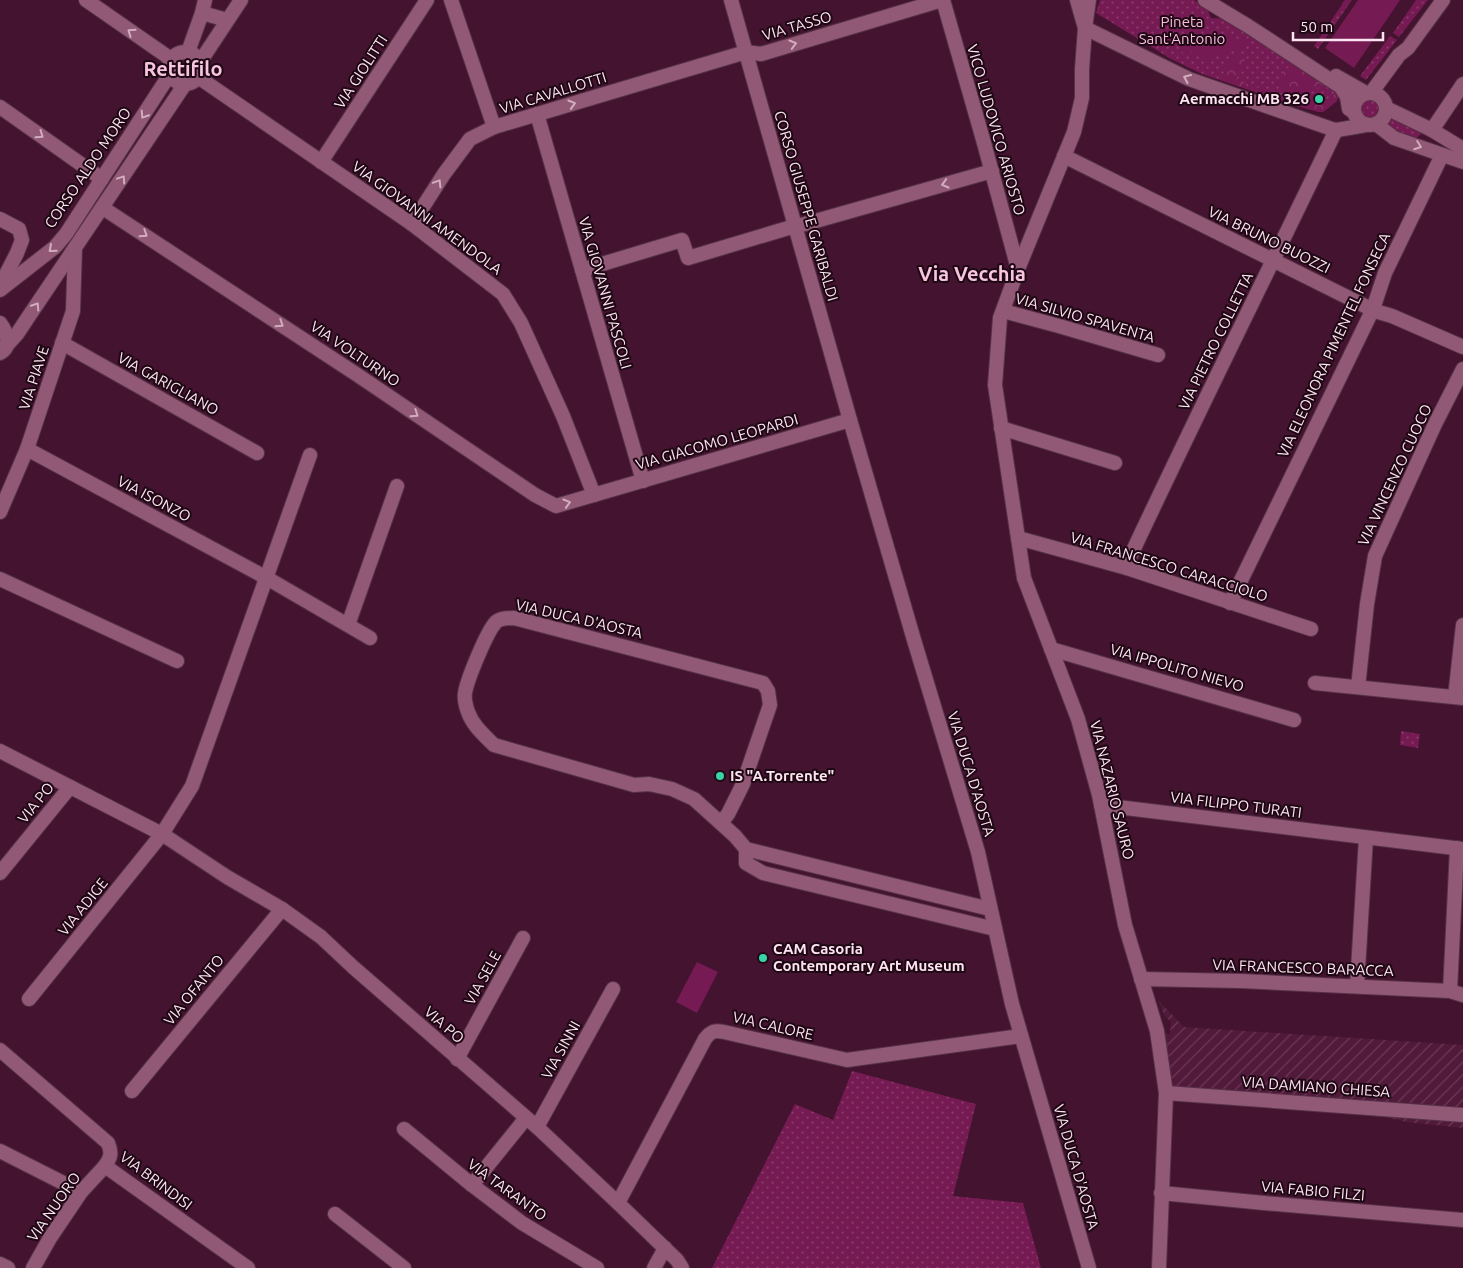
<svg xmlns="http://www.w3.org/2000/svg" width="1463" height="1268" font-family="Ubuntu,sans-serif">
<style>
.industrial{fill:url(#industrial-furrows)}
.grass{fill:url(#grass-dots)}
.forest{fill:url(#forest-crowns)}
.pitch{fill:#751a52}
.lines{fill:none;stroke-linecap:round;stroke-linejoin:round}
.minor-casing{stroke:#563247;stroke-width:16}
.minor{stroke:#915976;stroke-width:14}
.oneway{stroke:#d2acbf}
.poi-dot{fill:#39d4a5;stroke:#1d0814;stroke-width:2}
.labels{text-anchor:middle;stroke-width:4;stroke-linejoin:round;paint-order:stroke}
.park-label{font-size:15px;fill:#f9bedb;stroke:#1d0814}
.street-label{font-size:15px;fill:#fee3f0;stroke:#1d0814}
.poi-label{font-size:15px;font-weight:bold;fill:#fee3f0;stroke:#1d0814;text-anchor:start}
.district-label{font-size:20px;font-weight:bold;fill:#f9c5de;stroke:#1d0814}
</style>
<defs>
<pattern id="industrial-furrows" width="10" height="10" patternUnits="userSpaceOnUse" patternTransform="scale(1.25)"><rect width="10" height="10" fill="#51193a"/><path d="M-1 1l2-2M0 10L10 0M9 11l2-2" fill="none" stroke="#6b3a57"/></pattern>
<pattern id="grass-dots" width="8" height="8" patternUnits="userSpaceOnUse" patternTransform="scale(1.25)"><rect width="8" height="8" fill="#751a52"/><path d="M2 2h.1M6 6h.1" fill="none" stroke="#8a3b6b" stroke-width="1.8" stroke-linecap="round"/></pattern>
<pattern id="forest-crowns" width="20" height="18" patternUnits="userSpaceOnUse" patternTransform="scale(1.25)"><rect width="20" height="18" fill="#751a52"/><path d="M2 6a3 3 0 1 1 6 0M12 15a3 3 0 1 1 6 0" fill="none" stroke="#8a3b6b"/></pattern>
</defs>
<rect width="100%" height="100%" fill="#43132f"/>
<path class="industrial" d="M1159,1001L1184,1027L1463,1045V1128L1407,1122L1356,1111L1170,1098L1153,1035L1170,1034L1171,1022L1164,1015Z"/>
<g class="grass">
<path d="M1100,0H1194L1207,8L1211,18L1226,19L1336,93L1338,95L1337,101L1323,112H1319L1293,105L1202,74L1171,59L1096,13Z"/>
<path d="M1345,0H1352L1318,49L1314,46Z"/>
<path d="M1416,0H1428L1399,37L1393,33Z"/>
<path d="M1390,36L1397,40L1366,80L1360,76Z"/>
<circle cx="1370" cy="109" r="11"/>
<path d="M1390,115L1423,131C1420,136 1417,138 1411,138L1383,125Z"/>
<path d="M1401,731L1420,734L1418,748L1400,745Z"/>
<path d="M852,1071L976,1104L953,1196L1023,1203L1041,1268H712L795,1104L833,1120Z"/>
</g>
<path class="forest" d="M1249,51L1236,80L1267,91L1277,93L1284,70L1295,65L1324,84L1306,95L1308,99L1319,104L1325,102L1336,93L1338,95L1337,101L1323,112H1319L1293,105L1221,80L1228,60Z"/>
<g class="pitch">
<path d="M1358,0H1400L1354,68L1325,48Z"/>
<path d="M1220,32L1222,38L1233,34L1236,40L1245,37L1248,45L1204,61L1202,54L1194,57L1191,50L1183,54L1180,47Z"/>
<path d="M697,962L718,972L697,1013L676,1002Z"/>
</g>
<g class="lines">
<defs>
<g id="minor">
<path d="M86,0L171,59"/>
<path d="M451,0L494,127"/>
<path d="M731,0L850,420L914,640L978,852L1012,1004L1089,1268"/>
<path d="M943,0L984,143L1018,269"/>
<path d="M1077,0L1085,28L1082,69V98L1074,132L1018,269L1000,318L995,385L1024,578L1078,719L1099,795L1125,925L1157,1031L1166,1093L1159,1268"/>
<path d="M1089,0L1085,28L1189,79L1332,129L1337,130L1366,125"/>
<path d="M1205,0L1248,26L1341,87L1347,97L1349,109L1354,112"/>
<path d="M202,13L227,20"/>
<circle cx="185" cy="68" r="16"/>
<path d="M188,52L202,13L205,0"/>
<path d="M200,62L241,0"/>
<path d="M1336,76L1366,93"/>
<path d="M198,77L412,224L503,294L521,323L563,416L594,495"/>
<circle cx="1370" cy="109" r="16"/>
<path d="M1371,93L1399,55L1408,48L1443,0"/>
<path d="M0,107L102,179"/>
<path d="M1386,108L1432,130L1463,149"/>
<path d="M537,114L643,481"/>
<path d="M1376,124L1394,138L1463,162"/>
<path d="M1432,130L1463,84"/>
<path d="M1064,156L1375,311L1392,316L1463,347"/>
<path d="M321,162L427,0"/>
<path d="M103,208L356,374L535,495L556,506L850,420"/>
<path d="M0,219L19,229L22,240L17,253L0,286"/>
<path d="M412,224L444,174L470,139L494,127L746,52L761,54L942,0"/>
<path d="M582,270L682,240L688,258L795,226L805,224L992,171"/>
<path d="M0,290L55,247L66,234L170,74"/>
<path d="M1003,311L1059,326L1158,355"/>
<path d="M0,323C7,332 12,347 0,353"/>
<path d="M62,343L257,453"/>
<path d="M7,345L17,334L29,316L185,84"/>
<path d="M1001,428L1115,463"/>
<path d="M27,449L265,577L370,638"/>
<path d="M0,512L27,449L73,311L75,248"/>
<path d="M1018,538L1127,568L1311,629"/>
<path d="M1127,568L1131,555C1198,412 1268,272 1336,130"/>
<path d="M0,579L177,661"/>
<path d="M1230,603L1373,309L1385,273L1442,155"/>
<path d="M348,625L397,486"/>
<path d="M1051,649L1294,720"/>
<path d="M1315,683L1463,698"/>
<path d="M1358,687L1367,604L1375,556L1435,424L1463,369"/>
<path d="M1455,697L1463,625"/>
<path d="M0,751L162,834L227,877L282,909L321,937L353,967L537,1127L618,1203L677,1260L682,1268"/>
<path d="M1101,805L1463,849"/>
<path d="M721,823L728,814L743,784L770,705L768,691L763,683L514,618C508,618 501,618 496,622C487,631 467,680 465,693C464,698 466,707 468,712C473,726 484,735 494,745L634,785L649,784L672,789L694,799L735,836L746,849L990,909"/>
<path d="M746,849V863L763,873L995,929"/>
<path d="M0,873L70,787"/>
<path d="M1141,979L1241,981L1450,991L1463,995"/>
<path d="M1357,986L1366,838"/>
<path d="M1450,991L1457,848"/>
<path d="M29,999L162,834L192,786L310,455"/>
<path d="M0,1050L108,1143C112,1153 111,1157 105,1166L248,1268"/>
<path d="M457,1059L523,938"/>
<path d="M132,1091L282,909"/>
<path d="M1166,1093L1463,1115"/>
<path d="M537,1127L613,989"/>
<path d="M404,1129L472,1185L522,1223L597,1268"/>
<path d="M0,1151L81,1192"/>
<path d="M472,1185L526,1118"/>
<path d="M1161,1193L1264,1203L1463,1220"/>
<path d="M618,1203L705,1039C711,1031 715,1030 724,1032L847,1060L1021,1036"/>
<path d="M335,1214L404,1268"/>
<path d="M0,1264L8,1268"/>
<path d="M33,1268L50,1238L81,1192L105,1166"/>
<path d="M654,1268L665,1248"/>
</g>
</defs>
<use href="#minor" class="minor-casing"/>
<use href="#minor" class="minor"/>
</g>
<defs><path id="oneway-chevron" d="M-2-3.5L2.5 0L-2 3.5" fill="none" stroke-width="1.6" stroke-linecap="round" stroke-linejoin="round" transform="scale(1.25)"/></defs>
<g class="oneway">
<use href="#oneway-chevron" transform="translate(131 32) rotate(-145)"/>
<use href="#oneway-chevron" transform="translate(793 44) rotate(-16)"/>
<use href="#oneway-chevron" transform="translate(1187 78) rotate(-156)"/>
<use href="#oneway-chevron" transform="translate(572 104) rotate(-17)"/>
<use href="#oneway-chevron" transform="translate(144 115) rotate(123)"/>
<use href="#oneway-chevron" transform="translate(40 135) rotate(35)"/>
<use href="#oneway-chevron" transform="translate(1418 146) rotate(20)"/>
<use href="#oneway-chevron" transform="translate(122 179) rotate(-56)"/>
<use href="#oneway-chevron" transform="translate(438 183) rotate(-58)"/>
<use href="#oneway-chevron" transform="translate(945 184) rotate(164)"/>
<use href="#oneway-chevron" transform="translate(144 234) rotate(33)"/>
<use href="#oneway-chevron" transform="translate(52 249) rotate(139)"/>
<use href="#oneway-chevron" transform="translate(36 306) rotate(-57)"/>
<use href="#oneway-chevron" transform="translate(280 324) rotate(33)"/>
<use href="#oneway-chevron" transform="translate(415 414) rotate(34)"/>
<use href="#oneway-chevron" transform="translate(567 503) rotate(-16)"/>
</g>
<g class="poi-dot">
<circle cx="1319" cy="99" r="5"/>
<circle cx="720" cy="776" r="5"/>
<circle cx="763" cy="958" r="5"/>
</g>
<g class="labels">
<g class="park-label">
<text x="1182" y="27">Pineta<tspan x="1182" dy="17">Sant'Antonio</tspan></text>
</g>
<g class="street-label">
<text transform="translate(797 26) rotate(-16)" y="5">VIA TASSO</text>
<text transform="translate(361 72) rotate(-57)" y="5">VIA GIOLITTI</text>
<text transform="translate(553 93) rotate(-17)" y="5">VIA CAVALLOTTI</text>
<text transform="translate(996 130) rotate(74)" y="5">VICO LUDOVICO ARIOSTO</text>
<text transform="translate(88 168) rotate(-56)" y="5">CORSO ALDO MORO</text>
<text transform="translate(806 206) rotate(74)" y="5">CORSO GIUSEPPE GARIBALDI</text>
<text transform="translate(427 218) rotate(36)" y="5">VIA GIOVANNI AMENDOLA</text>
<text transform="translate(1269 240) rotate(26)" y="5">VIA BRUNO BUOZZI</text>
<text transform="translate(605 293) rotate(74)" y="5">VIA GIOVANNI PASCOLI</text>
<text transform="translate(1085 318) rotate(16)" y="5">VIA SILVIO SPAVENTA</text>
<text transform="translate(1216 341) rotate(-64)" y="5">VIA PIETRO COLLETTA</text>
<text transform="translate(1334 345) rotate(-65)" y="5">VIA ELEONORA PIMENTEL FONSECA</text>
<text transform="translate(355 354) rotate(34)" y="5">VIA VOLTURNO</text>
<text transform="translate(34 378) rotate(-72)" y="5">VIA PIAVE</text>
<text transform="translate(168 384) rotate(29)" y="5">VIA GARIGLIANO</text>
<text transform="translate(717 442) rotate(-16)" y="5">VIA GIACOMO LEOPARDI</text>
<text transform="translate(1395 475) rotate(-65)" y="5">VIA VINCENZO CUOCO</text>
<text transform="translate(154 499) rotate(28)" y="5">VIA ISONZO</text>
<text transform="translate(1169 567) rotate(17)" y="5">VIA FRANCESCO CARACCIOLO</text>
<text transform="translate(579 619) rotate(13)" y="5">VIA DUCA D'AOSTA</text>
<text transform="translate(1177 668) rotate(16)" y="5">VIA IPPOLITO NIEVO</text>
<text transform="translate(971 774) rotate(73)" y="5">VIA DUCA D'AOSTA</text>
<text transform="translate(1112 790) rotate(76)" y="5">VIA NAZARIO SAURO</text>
<text transform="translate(36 803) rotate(-51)" y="5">VIA PO</text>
<text transform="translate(1236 805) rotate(7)" y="5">VIA FILIPPO TURATI</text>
<text transform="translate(83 907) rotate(-51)" y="5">VIA ADIGE</text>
<text transform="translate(1303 968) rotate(2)" y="5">VIA FRANCESCO BARACCA</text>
<text transform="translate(483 978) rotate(-61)" y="5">VIA SELE</text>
<text transform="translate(194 990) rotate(-51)" y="5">VIA OFANTO</text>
<text transform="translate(444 1025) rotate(41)" y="5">VIA PO</text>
<text transform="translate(773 1026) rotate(13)" y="5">VIA CALORE</text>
<text transform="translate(561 1050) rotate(-61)" y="5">VIA SINNI</text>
<text transform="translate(1316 1087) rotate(4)" y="5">VIA DAMIANO CHIESA</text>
<text transform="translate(1076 1167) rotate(74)" y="5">VIA DUCA D'AOSTA</text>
<text transform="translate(156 1181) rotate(37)" y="5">VIA BRINDISI</text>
<text transform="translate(507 1190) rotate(36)" y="5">VIA TARANTO</text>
<text transform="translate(1313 1191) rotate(5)" y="5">VIA FABIO FILZI</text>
<text transform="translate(54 1207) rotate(-55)" y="5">VIA NUORO</text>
</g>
<g class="poi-label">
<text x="1309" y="104" text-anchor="end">Aermacchi MB 326</text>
<text x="730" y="781">IS "A.Torrente"</text>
<text x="773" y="954">CAM Casoria<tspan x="773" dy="17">Contemporary Art Museum</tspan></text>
</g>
<g class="district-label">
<text x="183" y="76">Rettifilo</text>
<text x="972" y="281">Via Vecchia</text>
</g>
</g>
<path d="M1293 32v8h90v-8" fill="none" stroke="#fee3f0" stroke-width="2.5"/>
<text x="1300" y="32" font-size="15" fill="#fee3f0" stroke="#1d0814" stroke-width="4" paint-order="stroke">50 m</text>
</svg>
